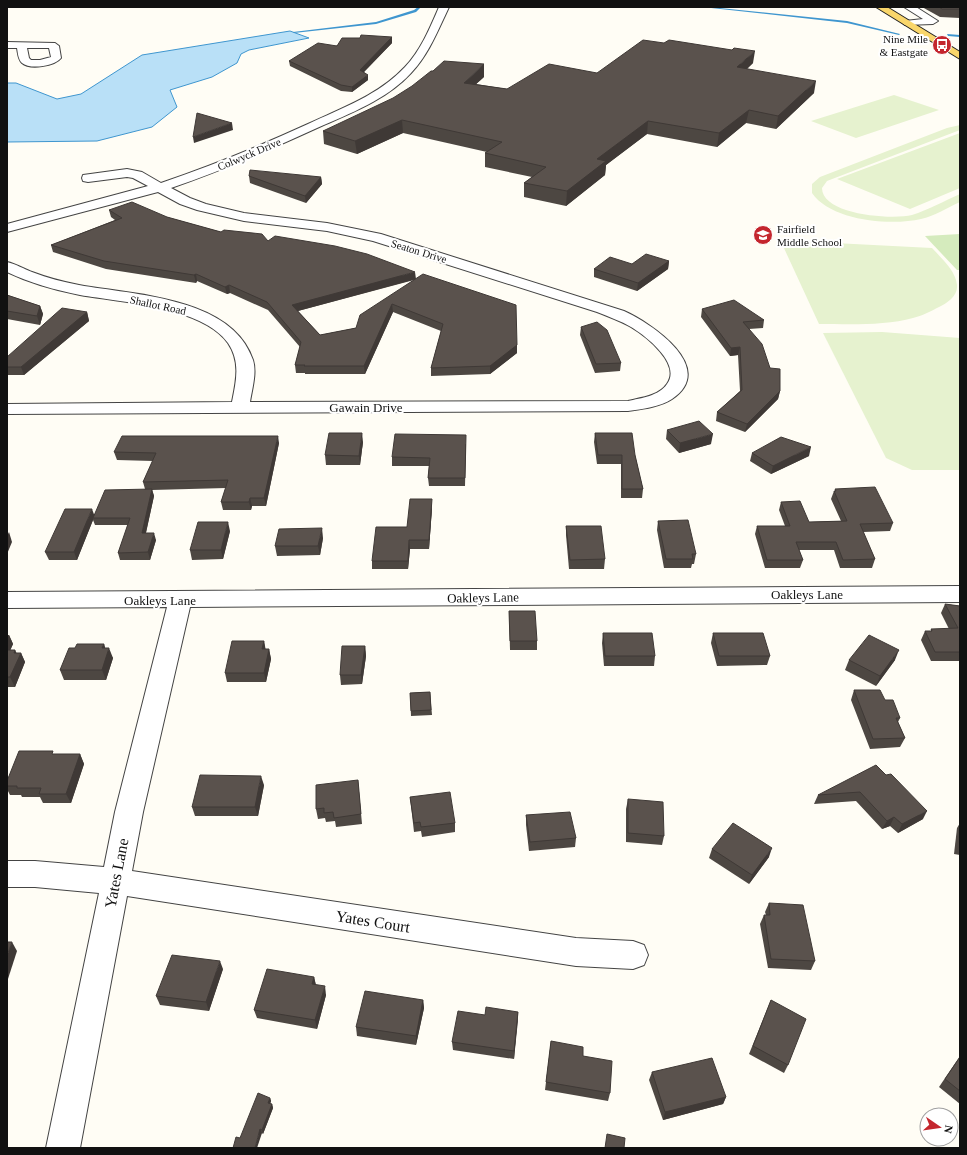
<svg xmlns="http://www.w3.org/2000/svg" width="967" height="1155" font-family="Georgia,serif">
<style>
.green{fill:#d5ebbd}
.pitch{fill:#e6f2cf}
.water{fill:#b9e0f7;stroke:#3f96cf}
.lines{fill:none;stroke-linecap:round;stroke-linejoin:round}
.stream{fill:#3f96cf;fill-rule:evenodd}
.minor-casing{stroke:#444;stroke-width:2}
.major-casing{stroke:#222;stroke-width:2}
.minor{fill:#fff;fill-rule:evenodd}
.major{fill:#f9d66b;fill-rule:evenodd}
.wall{fill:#4d4742;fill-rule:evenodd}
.shaded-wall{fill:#3f3936}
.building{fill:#5a524d;stroke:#3f3936}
.labels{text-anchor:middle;stroke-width:4;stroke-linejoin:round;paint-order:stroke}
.far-poi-label{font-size:11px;fill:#111;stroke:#fff;text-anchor:end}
.far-street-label{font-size:11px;fill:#111;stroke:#fff}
.street-label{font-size:13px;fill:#111;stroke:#fff}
.near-street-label{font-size:16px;fill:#111;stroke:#fff}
</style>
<rect width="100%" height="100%" fill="#fffdf5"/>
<path class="green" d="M960,234V270H957L925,236Z"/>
<g class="pitch">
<path d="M894,95L939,110L856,138L811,121Z"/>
<path d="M960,125V130L827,181L822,188C822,215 892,220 912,215C928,210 944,201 960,194V202C947,208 934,216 921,219C891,226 831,221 812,193V184L820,177L947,128Z"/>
<path d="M960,133V188L910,209L837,179Z"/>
<path d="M795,241L932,248C941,258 956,271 957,285C958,296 947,303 939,307C931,311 922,316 913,318C885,326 848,324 819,324L783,246Z"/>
<path d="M882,332L960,338V470H912L886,458L823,333Z"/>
</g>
<path class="water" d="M290,31L309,38L249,50L241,54L237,63L212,77L170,90L177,107L152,127L97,141L7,142V83H16L57,99L81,94L142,55Z"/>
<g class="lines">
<g class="stream">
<path d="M418,7H421L416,12L376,24L294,33L293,32L376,22L414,10Z"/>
<path d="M702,7H710L847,21L900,34L899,35L847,23Z"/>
<path d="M947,34L960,35V37L948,36Z"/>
</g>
<defs>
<g id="minor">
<path d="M439,7H449C438,30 429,54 411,73C386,100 351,113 317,128C269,150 221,171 171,188L190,198L206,204L244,213L327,223L381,234L624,311C651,323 718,368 672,399C660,407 642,409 628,411L7,414V404L232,402C236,382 241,362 228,343C203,307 120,302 80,295C55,290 30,283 7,272V262C16,264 24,269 32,272C48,278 63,282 79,285C134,295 232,297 253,360C257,373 252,389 250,402L628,401C641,398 659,396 667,384C682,364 646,336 631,327C621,321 609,317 597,312L373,241L327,231L244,221L197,210L180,204L158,192L7,232V224L148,186L133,178L127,177L88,182L83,181L82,178L83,175L127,169L142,172L161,183C211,166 260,146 308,124C342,108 379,95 405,67C421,50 430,28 439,7Z"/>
<path d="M904,7H916L938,21L933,24L905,25L903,23L905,21L923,19Z"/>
<path d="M7,42L55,43L59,46L61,58C55,66 30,70 22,63C18,59 18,53 17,48H7ZM27,48H49L51,57L40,60H31L29,58Z"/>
<path d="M960,586V602L190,607L143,812L132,871L576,938L633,941L644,945L648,955L644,965L633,969L576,966L127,896L80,1148H46L99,893L35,887H7V861H35L104,867L115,812L167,607L7,608V592Z"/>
</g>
<path id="major" d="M876,7H887L960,52V59Z"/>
</defs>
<use href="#minor" class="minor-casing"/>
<use href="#major" class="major-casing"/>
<use href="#minor" class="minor"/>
<use href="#major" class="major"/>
</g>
<g class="wall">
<path d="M922,7H960V18L940,17Z"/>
<path d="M392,37V43L364,72L368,80L352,92L341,91L290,66L289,61L360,38Z"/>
<path d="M753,63L747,69L814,93L776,129L746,123L717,147L647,134L606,165L605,175L566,206L524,197V183L532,177L485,167V153L487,152L403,133L357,154L324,144L323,131L484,77L476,84L507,89L597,73Z"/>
<path d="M249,176L321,177L322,184L306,203L250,183Z"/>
<path d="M109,210L167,217L221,232L268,241L416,279L517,345V353L490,374L431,376V368L441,331L393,312L365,374H305V373H296L295,365L300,347L268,310L230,293L227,294L197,281L196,283L106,269L53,252L51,245L115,220L111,217ZM414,280L356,328L320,335L298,311Z"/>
<path d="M669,261L668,269L637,291L594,277V269L632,264Z"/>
<path d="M7,295L40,306L43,314L40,325L7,319Z"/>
<path d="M702,309L764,320L763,328L749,329L770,368L780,391L778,399L745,432L716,421L717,412L740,391L738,355L730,356L701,317Z"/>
<path d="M87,312L89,321L24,375H7V357Z"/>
<path d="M581,327L621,363L620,371L595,373L580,335Z"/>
<path d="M667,430L711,444L679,453L666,439Z"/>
<path d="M595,433L635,455L643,489L642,498H621V464H597L594,442Z"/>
<path d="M363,442L360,465H326L325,455Z"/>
<path d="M279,443L266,506H252L251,510H223L221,502L226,488L152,490L154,496L146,533L156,540L150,560H120L118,553L128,525H95L93,520L77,560H49L45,552L94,515L145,489L143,482L153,461L117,460L114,452Z"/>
<path d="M466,444L465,486H429L428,478L429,466H392V457Z"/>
<path d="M752,453L809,456L771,474L750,461Z"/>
<path d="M835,489L893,523L890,531L863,532L875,559L872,568H840L834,550H799L803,560L800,568H765L755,534L757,526H785L779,510L781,502L809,522L841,521L831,499L834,491H835Z"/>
<path d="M432,508L429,549H410L408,569H372V561L407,527Z"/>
<path d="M658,521L696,554L694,564H692L691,568H664L657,530Z"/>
<path d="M566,526L605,559L604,569H569L566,535Z"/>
<path d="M230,531L223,559L192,560L190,550Z"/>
<path d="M323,538L320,555L277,556L275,546Z"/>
<path d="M945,604L960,606V661H931L921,640L925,631H931V629H949L941,613Z"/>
<path d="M509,611L537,641V650H510Z"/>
<path d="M603,633L655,656L654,666H604L602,643Z"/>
<path d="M713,633L770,656L767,665L717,666L711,643Z"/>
<path d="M7,635H9L13,644L10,650H15L16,653H21L25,662L15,687H7Z"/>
<path d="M264,641L265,649H269L271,659L266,682H227L225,673Z"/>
<path d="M104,644L105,648L113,658L106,680H64L60,670L75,648Z"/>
<path d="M365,646L366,656L362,684L341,685L340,675Z"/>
<path d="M849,660H895L876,686L845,670Z"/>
<path d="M854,690L885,700L900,718L898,722L905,738L900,747L870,749L851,700Z"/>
<path d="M430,692L432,715L411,716L410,693Z"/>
<path d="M55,754H80L84,764L71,803H43L40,797H22L21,795H10L7,789V781Z"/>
<path d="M886,775L923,819L898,833L890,826L882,829L856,801L814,804L818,795Z"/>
<path d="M358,780L362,824L336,827L335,821L326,822L325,818L318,819L316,809Z"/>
<path d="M264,785L258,816H195L192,807Z"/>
<path d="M410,797L455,823V832L422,837L421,831L414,832Z"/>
<path d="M628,799L664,836L662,845L626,842V809Z"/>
<path d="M526,815L576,838L575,847L529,851L526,825Z"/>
<path d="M960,823V855L954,854L957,828Z"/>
<path d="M712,849L769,857L749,884L709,858Z"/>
<path d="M769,903L815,961L811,970L768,968L760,924L764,915H766L765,912Z"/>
<path d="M223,969L209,1011L160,1005L156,996Z"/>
<path d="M314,977L316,985L326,995L317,1029L257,1018L254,1010Z"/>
<path d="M423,1000L424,1008L416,1045L357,1036L356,1027Z"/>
<path d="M771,1000L788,1065L784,1073L749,1054Z"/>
<path d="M518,1012L514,1059L453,1050L452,1042L485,1015Z"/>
<path d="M551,1041L583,1056L610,1093L608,1101L545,1090Z"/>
<path d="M960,1056V1104L939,1087Z"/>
<path d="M652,1072L726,1097L723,1104L663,1120L649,1080Z"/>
<path d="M270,1098L271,1101L270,1104H272L273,1108L263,1134L262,1133L240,1138Z"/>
</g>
<g class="shaded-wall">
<path d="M392,37V43L360,76V70Z"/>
<path d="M755,51L753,63L735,79L737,67Z"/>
<path d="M484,64V77L464,95V83Z"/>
<path d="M368,75V80L352,92V87Z"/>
<path d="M816,81L814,93L776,129L778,116Z"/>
<path d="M749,110L746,123L717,147L719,133Z"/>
<path d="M402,120L403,133L357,154L355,141Z"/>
<path d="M648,121L647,134L606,165L605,175L566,206L567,191L597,159Z"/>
<path d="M232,123L233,130L194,143L193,137Z"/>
<path d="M321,177L322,184L306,203L305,196Z"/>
<path d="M669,261L668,269L637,291L638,283Z"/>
<path d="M415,272L416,279L294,312L292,305Z"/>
<path d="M196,274L197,281L196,283L194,275Z"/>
<path d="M229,285L230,293L227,294L225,287Z"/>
<path d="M392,304L393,312L365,374L364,366Z"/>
<path d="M40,306L43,314L40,325L37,316Z"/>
<path d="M87,312L89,321L24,375L21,367Z"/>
<path d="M517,345V353L490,374V366Z"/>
<path d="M740,347L738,355L730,356L731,348Z"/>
<path d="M780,391L778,399L745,432L747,424Z"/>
<path d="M362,433L363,442L360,465L359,456Z"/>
<path d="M713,434L711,444L679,453L680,443Z"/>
<path d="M278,436L279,443L266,506L264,498Z"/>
<path d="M811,447L809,456L771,474L773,466Z"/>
<path d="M152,489L154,496L144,541L142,533Z"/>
<path d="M250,498L252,506L251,510L249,502Z"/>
<path d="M432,499V508L429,549V540Z"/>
<path d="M92,509L95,517L93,518V520L77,560L74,552Z"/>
<path d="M228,522L230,531L223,559L221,550Z"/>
<path d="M322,528L323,538L320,555L318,546Z"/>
<path d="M9,532L12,542L7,554V536Z"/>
<path d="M154,533L156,540L150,560L148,552Z"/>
<path d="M409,540L410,549L408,569V561Z"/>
<path d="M9,635L13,644L7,658V638Z"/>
<path d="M264,641L266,651L262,649Z"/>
<path d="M104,644L107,654L102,648Z"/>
<path d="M365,646L366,656L362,684L361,675Z"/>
<path d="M109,648L113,658L106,680L102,670Z"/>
<path d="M269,649L271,659L266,682L264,673Z"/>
<path d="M15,650L19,658L21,653L25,662L15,687L10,677L14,653Z"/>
<path d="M899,650L895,660L876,686L880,676Z"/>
<path d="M80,754L84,764L71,803L66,794Z"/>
<path d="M261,776L264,785L258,816L255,807Z"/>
<path d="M927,811L923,819L898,833L902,824Z"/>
<path d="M894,817L890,826L882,829L887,821Z"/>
<path d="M772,848L769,857L749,884L752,875Z"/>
<path d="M12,942L17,951L7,982V956Z"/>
<path d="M220,961L223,969L209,1011L206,1002Z"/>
<path d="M314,977L316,986L312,984Z"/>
<path d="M325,986L326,995L317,1029L315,1020Z"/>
<path d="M423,1000L424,1008L416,1045V1036Z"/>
<path d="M518,1012V1020L514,1059V1051Z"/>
<path d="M726,1097L723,1104L663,1120L665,1112Z"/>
<path d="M270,1098L271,1101L269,1107L268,1103Z"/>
<path d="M272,1104L273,1108L263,1134L262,1130Z"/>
<path d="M260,1129L262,1133L257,1148H255Z"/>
</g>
<g class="building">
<path d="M939,7H960V9H942Z"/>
<path d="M361,35L392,37L360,70L368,75L352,87L341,85L289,61L318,43L337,46L342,38H360Z"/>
<path d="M643,40L664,43L669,40L732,50L734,48L755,51L737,67L816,81L778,116L749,110L719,133L648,121L597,159L606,161L567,191L524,183L546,167L485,153L502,142L402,120L355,141L323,131L393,98L412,86L431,71H433L444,61L484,64L464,83L507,89L549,64L597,73Z"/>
<path d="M197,113L232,123L193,137Z"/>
<path d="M250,170L321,177L305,196L249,176Z"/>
<path d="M132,202L167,217L221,232L224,230L262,234L268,241L275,236L335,246L367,254L415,272L292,305L320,335L356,328L360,315L423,274L516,305L517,345L490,366L431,368L443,324L392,304L364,366H304L305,365H295L301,342L267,302L229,285L225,287L196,274L194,275L104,261L51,245L122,218L109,210Z"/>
<path d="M646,254L669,261L638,283L594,269L610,257L632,264Z"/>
<path d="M7,295L40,306L37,316L7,311Z"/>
<path d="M734,300L764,320L743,322L762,344L770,368L780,369V391L747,424L717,412L742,390L740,347L731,348L702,309Z"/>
<path d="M62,308L87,312L21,367H7V357Z"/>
<path d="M597,322L607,330L621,363L596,364L581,327Z"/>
<path d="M699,421L713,434L680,443L667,430Z"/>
<path d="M329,433H362L359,456L325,455Z"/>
<path d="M595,433H632L635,455L643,489H622V455H598Z"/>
<path d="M395,434L466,435L465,478H428L430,458L392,457Z"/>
<path d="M122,436H278L264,498H250L249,502H221L228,480L143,482L156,453L114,452Z"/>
<path d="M781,437L811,447L773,466L752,453Z"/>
<path d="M875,487L893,523L860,524L875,559L843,560L836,542H796L803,560H767L757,526H790L781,502L800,501L809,522L847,521L834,491H836L835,489Z"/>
<path d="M152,489L142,533H154L148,552L118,553L130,518H93L105,490Z"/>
<path d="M410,499H432L429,540H409L408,561H372L376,527H407Z"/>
<path d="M65,509H92L74,552H45Z"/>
<path d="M688,520L696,554H692L693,559H666L658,521Z"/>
<path d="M198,522H228L221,550H190Z"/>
<path d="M566,526H601L605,559L570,560Z"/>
<path d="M322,528L318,546H275L279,529Z"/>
<path d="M945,604L960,606V652H935L925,631H932L931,629L958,628Z"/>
<path d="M509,611H535L537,641H510Z"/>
<path d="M603,633H652L655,656H605Z"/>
<path d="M713,633H763L770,656H719Z"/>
<path d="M869,635L899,650L880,676L849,660Z"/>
<path d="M232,641H264L262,649H269L264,673H225Z"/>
<path d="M77,644H104L102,648H109L102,670H60L69,648H75Z"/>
<path d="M342,646H365L361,675H340Z"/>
<path d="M7,650H15L14,653H21L10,677H7Z"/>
<path d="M854,690H880L885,700H893L900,718H896L905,738L873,739Z"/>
<path d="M430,692L431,710L411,711L410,693Z"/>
<path d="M19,751H53L52,754H80L66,794H39L41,788H17V786H7V781Z"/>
<path d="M876,765L886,775L891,774L927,811L902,824L894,817L887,821L860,792L818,795Z"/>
<path d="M200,775L261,776L255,807H192Z"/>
<path d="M358,780L361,814L334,818L333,812L324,813V808L316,809V785Z"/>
<path d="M450,792L455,823L421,827L420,822L414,823L410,797Z"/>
<path d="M628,799L663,802L664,836L628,833Z"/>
<path d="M570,812L576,838L530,842L526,815Z"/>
<path d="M733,823L772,848L752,875L712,849Z"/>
<path d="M769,903L803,905L815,961L771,959L764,915H770Z"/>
<path d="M7,942H12L7,956Z"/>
<path d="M172,955L220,961L206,1002L156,996Z"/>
<path d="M267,969L314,977L312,984L325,986L315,1020L254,1010Z"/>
<path d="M365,991L423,1000L416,1036L356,1027Z"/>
<path d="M771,1000L806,1019L788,1065L753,1046Z"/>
<path d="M486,1007L518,1012L514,1051L452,1042L458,1011L485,1015Z"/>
<path d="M551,1041L583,1047V1056L612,1061L610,1093L546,1082Z"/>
<path d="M960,1057V1091L945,1079Z"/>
<path d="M712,1058L726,1097L665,1112L652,1072Z"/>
<path d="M258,1093L270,1098L268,1103L272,1104L262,1130L260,1129L255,1148H233L236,1137L240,1138Z"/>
<path d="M607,1134L625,1138L624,1148H605Z"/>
</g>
<defs>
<symbol id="bus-disc" viewBox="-11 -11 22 22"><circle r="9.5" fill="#c4262e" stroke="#fff"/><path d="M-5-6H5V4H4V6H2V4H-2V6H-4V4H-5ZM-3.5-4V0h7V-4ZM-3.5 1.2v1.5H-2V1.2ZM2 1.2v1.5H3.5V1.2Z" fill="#fff"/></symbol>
<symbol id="school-disc" viewBox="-11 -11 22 22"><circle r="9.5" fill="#c4262e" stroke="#fff"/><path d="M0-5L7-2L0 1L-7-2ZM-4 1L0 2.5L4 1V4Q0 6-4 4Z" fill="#fff"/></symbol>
</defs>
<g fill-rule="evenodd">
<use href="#bus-disc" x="931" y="34" width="22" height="22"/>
<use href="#school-disc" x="752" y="224" width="22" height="22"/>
</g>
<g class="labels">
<g class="far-poi-label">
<text x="928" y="43">Nine Mile<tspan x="928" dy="13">&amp; Eastgate</tspan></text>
<text x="777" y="233" text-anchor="start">Fairfield<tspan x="777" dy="13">Middle School</tspan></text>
</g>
<g class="far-street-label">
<text transform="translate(249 154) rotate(-23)" y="4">Colwyck Drive</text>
<text transform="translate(419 251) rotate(17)" y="4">Seaton Drive</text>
<text transform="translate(158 305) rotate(12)" y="4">Shallot Road</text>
</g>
<g class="street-label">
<text x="366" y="412">Gawain Drive</text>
<text x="807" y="599">Oakleys Lane</text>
<text transform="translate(483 597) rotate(-1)" y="5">Oakleys Lane</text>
<text x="160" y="605">Oakleys Lane</text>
</g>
<g class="near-street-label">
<text transform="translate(116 873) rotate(-79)" y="6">Yates Lane</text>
<text transform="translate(373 921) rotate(9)" y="6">Yates Court</text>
</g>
</g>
<rect width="967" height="1155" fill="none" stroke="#111111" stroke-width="16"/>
<g transform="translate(939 1127) rotate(103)"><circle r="19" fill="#ffffff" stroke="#a0a0a0"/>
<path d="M0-3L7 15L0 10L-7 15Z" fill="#c4262e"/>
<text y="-6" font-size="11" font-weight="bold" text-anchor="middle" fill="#111111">N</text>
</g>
</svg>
